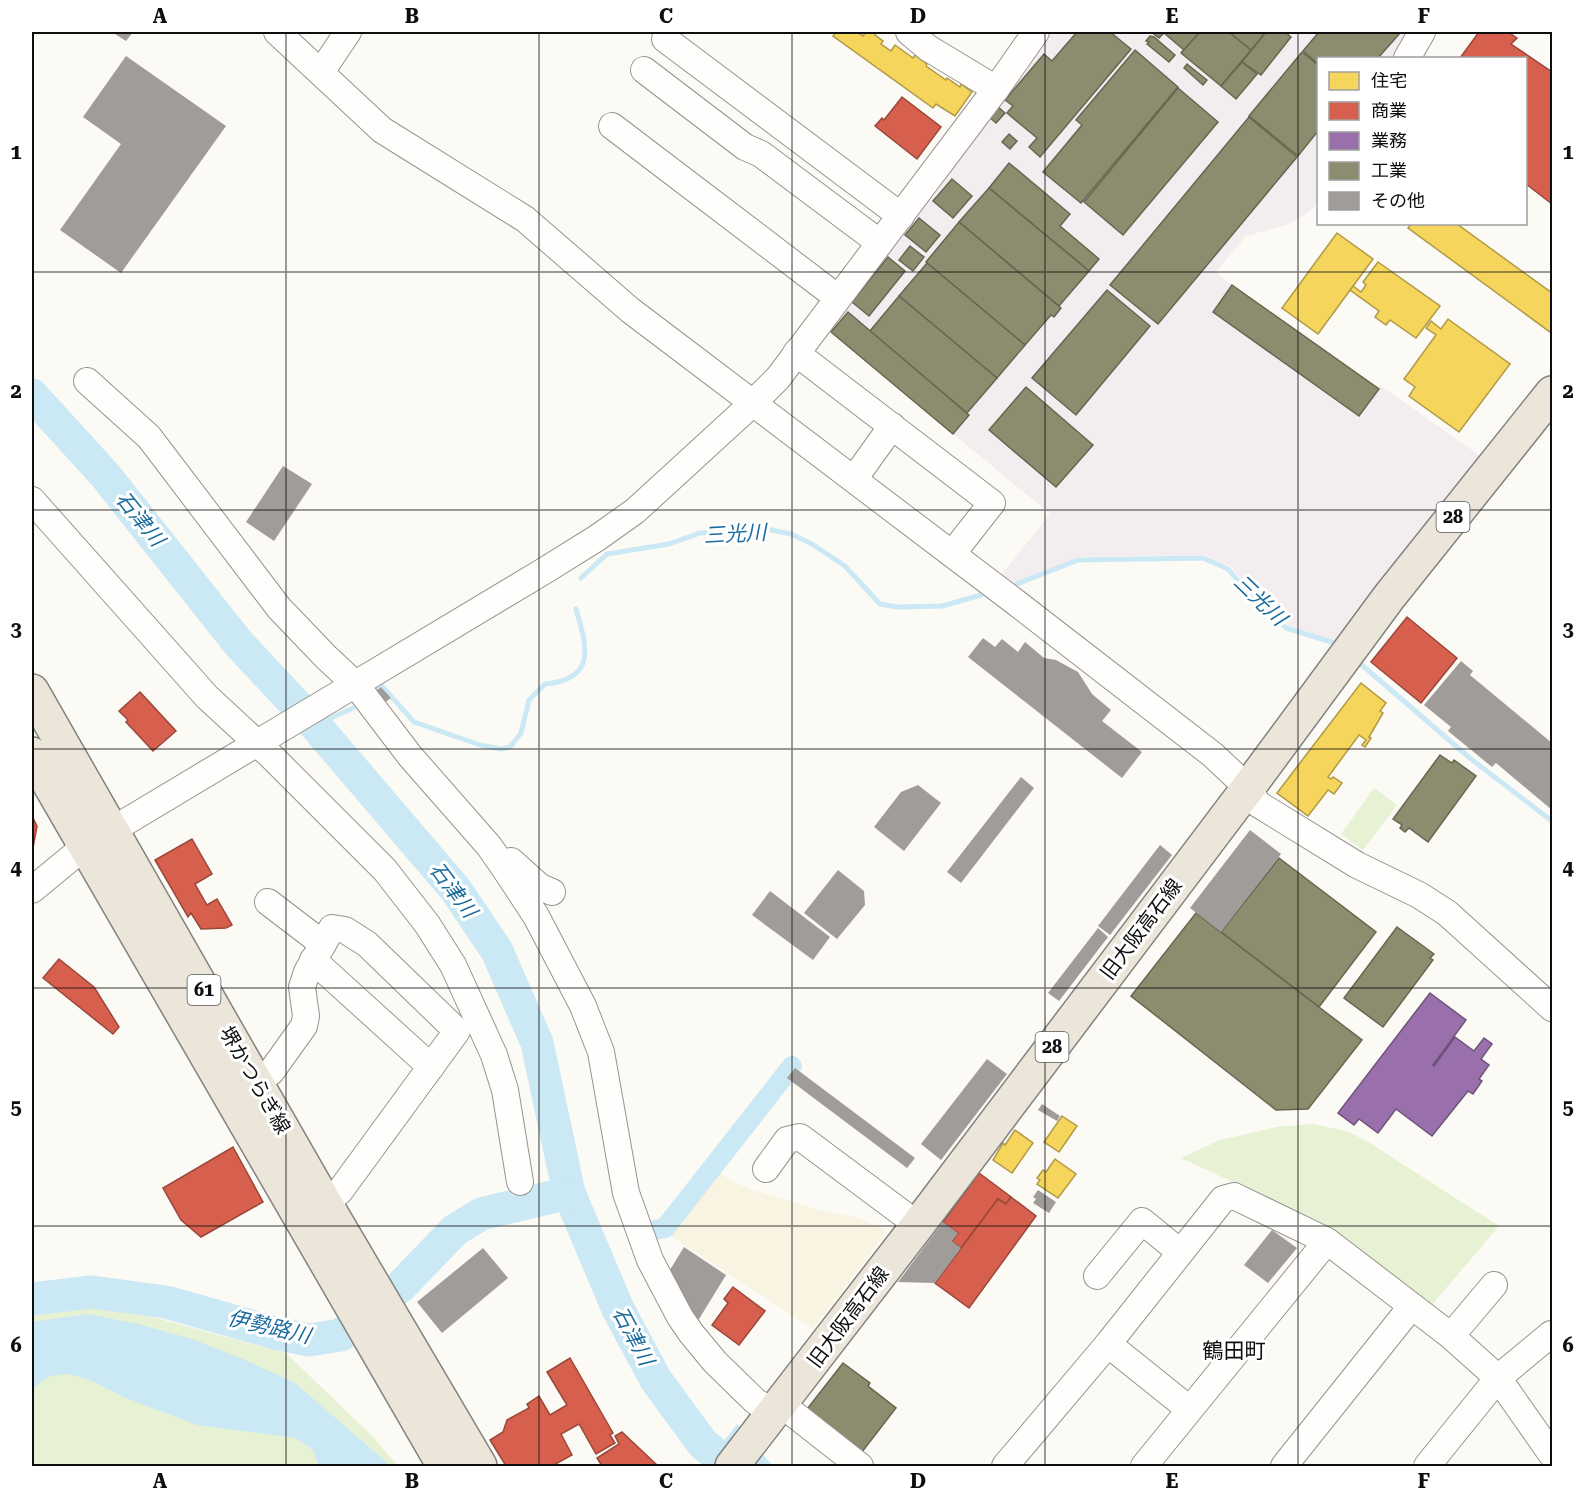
<svg xmlns="http://www.w3.org/2000/svg" width="1584" height="1498" font-family="'Roboto Serif','Noto Sans JP',serif">
<style>
.industrial{fill:#f3edf0}
.farmland{fill:#f8f4e1}
.green{fill:#e7f1d4}
.water{fill:#cbe8f5}
.homes{fill:#f6d55c;stroke:#b09945;stroke-width:1.5}
.shops{fill:#d6604d;stroke:#9a473a;stroke-width:1.5}
.offices{fill:#9970ab;stroke:#6f537c;stroke-width:1.5}
.industry{fill:#8c8c6e;stroke:#666651;stroke-width:1.5}
.lines{fill:none;stroke-linecap:round;stroke-linejoin:round}
.stream{stroke:#cbe8f5;stroke-width:5}
.canal{stroke:#cbe8f5;stroke-width:20}
.river{stroke:#cbe8f5;stroke-width:33}
.building{fill:#9f9c99}
.minor-casing{stroke:#959492;stroke-width:28}
.major-casing{stroke:#82827f;stroke-width:36}
.minor{stroke:#fffefd;stroke-width:26}
.major{stroke:#ece6da;stroke-width:33}
.grid{fill:none;stroke:#0e0e0e;stroke-width:1.5;stroke-opacity:0.55}
.labels{text-anchor:middle;stroke-width:6;stroke-linejoin:round;paint-order:stroke}
.shield{fill:#fff;stroke:#565656;stroke-width:1.5}
.shield-label{font-size:18px;font-weight:bold;fill:#0e0e0e}
.street-label{font-size:20px;fill:#0e0e0e;stroke:#fff}
.water-label{font-size:21px;font-style:italic;fill:#1a6b9e;stroke:#fff}
.neighbourhood-label{font-size:21px;fill:#0e0e0e;stroke:#fff}
.neatline{fill:none;stroke:#0e0e0e;stroke-width:2}
.grid-label{font-size:20px;text-anchor:middle;font-weight:bold;fill:#0e0e0e}
</style>
<rect width="100%" height="100%" fill="#fcfaf4"/>
<path class="industrial" d="M1053,32H1412L1398,58H1318V204L1305,214L1289,224L1246,236L1216,272L1232,285L1378,389L1381,386L1482,457L1337,642L1287,625L1251,592L1230,566L1204,555L1079,557L1010,586L999,578L1050,514L827,329L922,203L931,200L948,176L951,158Z"/>
<path class="farmland" d="M715,1169L731,1181L753,1190L826,1212L857,1217L887,1231L815,1326V1330L666,1233Z"/>
<g class="green">
<path d="M1374,788L1397,805L1363,850L1341,834Z"/>
<path d="M1312,1124L1346,1131L1365,1140L1499,1226L1430,1307L1333,1229L1181,1158L1220,1140L1277,1127Z"/>
<path d="M87,1307L145,1315L286,1353L373,1437L398,1466H32V1313Z"/>
</g>
<g class="water">
<path d="M87,1314L138,1324L192,1339L245,1360L295,1383L391,1466H319L313,1450L296,1438L197,1425L126,1398L88,1379L68,1374L50,1376L32,1389V1322Z"/>
<path d="M737,1424L773,1466H705Z"/>
</g>
<g class="homes">
<path d="M836,32H857L863,36L866,32H875L876,33L875,35L883,41L881,44L891,51L895,45L913,58L915,55L927,64L926,66L946,80L947,78L960,87L961,84L972,92L955,116L936,104L933,108L833,36Z"/>
<path d="M1411,224H1457L1552,293V328L1550,332L1408,228Z"/>
<path d="M1337,233L1373,259L1318,334L1282,308Z"/>
<path d="M1378,262L1440,306L1416,338L1390,320L1386,325L1375,317L1379,311L1350,290L1353,286L1361,292L1366,285L1363,282Z"/>
<path d="M1448,319L1510,364L1459,432L1409,396L1415,387L1404,379L1436,335L1426,328L1431,321L1441,329Z"/>
<path d="M1361,683L1386,703L1380,711L1383,713L1369,737L1371,738L1365,747L1362,745L1366,740L1359,735L1328,777L1331,779L1333,777L1342,783L1334,794L1328,790L1308,816L1277,793Z"/>
<path d="M1062,1116L1077,1126L1059,1152L1044,1142Z"/>
<path d="M1015,1130L1033,1143L1012,1173L993,1160L1003,1143L1005,1145Z"/>
<path d="M1055,1159L1076,1174L1058,1198L1037,1184L1040,1180L1037,1178L1043,1170L1046,1172Z"/>
</g>
<g class="shops">
<path d="M1479,32H1508L1517,38L1511,44L1552,72V204L1526,184V58H1460Z"/>
<path d="M902,97L941,127L917,159L875,126L882,118L884,120Z"/>
<path d="M1407,617L1457,658L1421,703L1371,662Z"/>
<path d="M140,692L176,731L153,751L126,722L128,720L119,711Z"/>
<path d="M32,816L37,826L32,853Z"/>
<path d="M192,839L212,874L195,884L207,905L217,899L232,925L226,928L201,929L191,913L188,917L155,860Z"/>
<path d="M59,959L94,987L119,1027L113,1034L43,978Z"/>
<path d="M233,1147L263,1202L201,1237L181,1220L163,1188Z"/>
<path d="M979,1173L1011,1197L1006,1204L998,1199L961,1248L952,1241L958,1233L943,1222Z"/>
<path d="M1011,1197L1036,1216L969,1308L935,1283L998,1199L1006,1204Z"/>
<path d="M733,1287L765,1311L739,1345L712,1325L728,1303L724,1299Z"/>
<path d="M570,1358L613,1433L610,1435L615,1443L596,1454L579,1424L561,1434L572,1455L552,1466H506L490,1440L503,1432L507,1420L529,1408L527,1404L539,1396L550,1415L567,1405L547,1372Z"/>
<path d="M622,1432L658,1466H602L597,1458L619,1444L615,1436Z"/>
</g>
<path class="offices" d="M1430,993L1466,1020L1433,1065L1434,1066L1455,1037L1474,1051L1484,1038L1492,1044L1481,1059L1489,1065L1479,1079L1482,1081L1473,1094L1468,1091L1432,1136L1396,1109L1378,1133L1359,1119L1354,1125L1338,1113Z"/>
<g class="industry">
<path d="M1077,32H1110L1131,49L1040,157L1029,147L1037,138L1007,113L1013,106L1005,100L1044,54L1052,61Z"/>
<path d="M1151,32H1200L1184,50L1164,33L1159,38Z"/>
<path d="M1200,32H1229L1251,50L1221,86L1181,53Z"/>
<path d="M1229,32H1266L1251,50Z"/>
<path d="M1266,32H1285L1291,37L1261,75L1242,62Z"/>
<path d="M1319,32H1401L1378,58H1318V64L1303,51Z"/>
<path d="M1150,36L1154,37L1175,55L1169,62L1147,44L1149,42L1146,41Z"/>
<path d="M1135,50L1178,87L1081,203L1043,172L1082,125L1076,120Z"/>
<path d="M1302,52L1318,65V131L1298,156L1249,116Z"/>
<path d="M1242,62L1257,74L1236,99L1221,86Z"/>
<path d="M1187,64L1207,80L1203,85L1184,68Z"/>
<path d="M1178,88L1218,122L1123,235L1084,202Z"/>
<path d="M996,105L1005,113L996,123L987,115Z"/>
<path d="M1249,117L1297,157L1158,324L1110,285Z"/>
<path d="M1009,134L1017,141L1010,149L1002,142Z"/>
<path d="M1009,163L1070,214L1060,226L1099,259L1089,271L989,188Z"/>
<path d="M952,179L972,196L953,218L933,201Z"/>
<path d="M989,188L1089,271L1059,306L959,222Z"/>
<path d="M919,218L940,235L926,252L905,235Z"/>
<path d="M959,222L1061,308L1054,317L1051,315L1025,345L926,262Z"/>
<path d="M910,246L924,257L913,271L899,260Z"/>
<path d="M888,257L905,271L869,316L852,302Z"/>
<path d="M927,263L1025,345L997,378L899,296Z"/>
<path d="M1232,285L1379,389L1359,416L1213,312Z"/>
<path d="M1107,290L1150,326L1076,415L1032,378Z"/>
<path d="M899,296L997,378L967,413L870,331Z"/>
<path d="M848,312L969,415L953,434L831,332Z"/>
<path d="M1026,387L1093,445L1056,487L989,430Z"/>
<path d="M1440,755L1452,763L1454,760L1476,776L1428,842L1409,828L1405,832L1400,828L1402,825L1393,819Z"/>
<path d="M1279,858L1376,932L1319,1007L1221,932Z"/>
<path d="M1196,913L1362,1040L1308,1109L1276,1110L1131,996Z"/>
<path d="M1397,927L1434,954L1430,958L1433,960L1383,1027L1344,998Z"/>
<path d="M843,1363L870,1383L868,1386L896,1408L862,1452L807,1409Z"/>
</g>
<g class="lines">
<g class="stream">
<path d="M581,578L607,554L669,544L700,533L767,529L791,534L812,544L845,566L880,604L897,607L942,606L981,595"/>
<path d="M1017,584L1078,560L1203,558L1228,569L1249,594L1286,628L1335,643L1340,647"/>
<path d="M1356,660L1471,759L1552,821"/>
<path d="M377,688L381,685L414,722L480,745L501,749L510,747L521,733L529,700L545,684C597,679 587,647 576,609"/>
<path d="M315,725L353,708"/>
</g>
<path class="canal" d="M650,1231L665,1228L792,1066"/>
<g class="river">
<path d="M32,395L105,475L239,644L315,725L456,890L497,951L537,1043L569,1193L618,1309L656,1380L703,1444L731,1466"/>
<path d="M32,1299L92,1292L166,1302L279,1334L309,1340L341,1335L401,1286L455,1230L481,1214L569,1193"/>
</g>
</g>
<g class="building">
<path d="M112,32H133L126,41Z"/>
<path d="M126,56L226,126L121,273L60,230L121,144L83,117Z"/>
<path d="M283,466L312,484L274,541L246,522Z"/>
<path d="M983,638L995,647L1002,639L1018,652L1025,642L1044,658L1056,660L1078,672L1092,694L1111,710L1102,721L1142,752L1122,778L968,657Z"/>
<path d="M1461,661L1473,671L1470,675L1552,743V810L1496,763L1492,767L1448,731L1451,727L1424,705Z"/>
<path d="M381,687L391,698L384,703L375,692Z"/>
<path d="M1021,777L1034,788L961,883L947,872Z"/>
<path d="M918,785L941,803L904,851L874,827L901,792Z"/>
<path d="M1250,830L1281,854L1221,932L1190,908Z"/>
<path d="M1160,845L1172,855L1110,935L1098,926Z"/>
<path d="M838,870L864,891L865,905L837,939L804,913Z"/>
<path d="M770,891L830,937L813,960L752,915Z"/>
<path d="M1098,928L1108,937L1059,1001L1048,993Z"/>
<path d="M987,1059L1007,1074L941,1160L921,1144Z"/>
<path d="M795,1068L915,1158L907,1168L787,1078Z"/>
<path d="M1042,1104L1060,1116L1057,1121L1038,1110Z"/>
<path d="M1038,1190L1056,1202L1049,1213L1033,1203L1036,1199L1033,1197Z"/>
<path d="M943,1222L958,1233L952,1241L961,1248L935,1283L898,1282Z"/>
<path d="M1272,1230L1297,1248L1268,1283L1244,1265Z"/>
<path d="M684,1247L726,1275L699,1319L681,1309L665,1278Z"/>
<path d="M483,1248L508,1278L442,1333L417,1302Z"/>
</g>
<g class="lines">
<defs>
<g id="minor">
<path d="M277,32L382,130L525,219L630,310L1014,601L1213,755L1248,788L1258,804L1357,865L1419,895L1447,913L1552,1008"/>
<path d="M909,32L928,48L996,89"/>
<path d="M665,39L901,216"/>
<path d="M1407,58L1422,32"/>
<path d="M644,70L745,147L761,154L880,243"/>
<path d="M321,72L348,32"/>
<path d="M612,126L838,298"/>
<path d="M796,353L992,503L952,554"/>
<path d="M87,381L149,437L279,608L326,657L356,685L410,756L489,846L505,869L536,916L583,1006L601,1052L626,1193L650,1260L680,1317L691,1333L715,1362L755,1401L774,1413"/>
<path d="M854,479L892,426"/>
<path d="M32,500L207,697L271,756L385,870L427,924L453,965L494,1055L505,1090L520,1182"/>
<path d="M511,861L540,887L552,892"/>
<path d="M32,890L84,847L544,571L597,538L635,511L753,403L778,378L996,89L1036,32"/>
<path d="M268,902L323,944"/>
<path d="M313,960L431,1067"/>
<path d="M256,1082L271,1072L304,1026L306,1016L302,987L307,972L332,928L345,930L367,944L457,1031L340,1191L325,1203"/>
<path d="M766,1169L787,1140L800,1137L918,1225"/>
<path d="M1097,1276L1142,1221L1180,1252"/>
<path d="M1451,1336L1494,1285"/>
<path d="M1108,1344L1189,1409"/>
<path d="M781,1404L860,1466"/>
<path d="M1005,1466L1108,1344L1223,1199L1234,1196L1327,1241L1451,1336L1498,1378L1552,1455"/>
<path d="M1144,1466L1327,1241"/>
<path d="M1284,1466L1411,1307"/>
<path d="M1427,1466L1498,1378L1551,1334"/>
</g>
<g id="major">
<path d="M32,691L325,1203L480,1466"/>
<path d="M32,754L444,1466"/>
<path d="M732,1466L918,1225L1248,788L1389,597L1552,393"/>
</g>
</defs>
<use href="#minor" class="minor-casing"/>
<use href="#major" class="major-casing"/>
<use href="#minor" class="minor"/>
<use href="#major" class="major"/>
</g>
<path class="grid" d="M286,32V1466M539,32V1466M792,32V1466M1045,32V1466M1298,32V1466M32,272H1552M32,510H1552M32,749H1552M32,988H1552M32,1226H1552"/>
<g class="labels">
<g class="shield">
<rect x="1436.5" y="502" width="33" height="30" rx="4.5"/>
<rect x="187.5" y="975" width="33" height="30" rx="4.5"/>
<rect x="1035.5" y="1032" width="33" height="30" rx="4.5"/>
</g>
<g class="shield-label">
<text x="1453" y="523">28</text>
<text x="204" y="996">61</text>
<text x="1052" y="1053">28</text>
</g>
<g class="street-label">
<text transform="translate(1141 929) rotate(-53)" y="7">旧大阪高石線</text>
<text transform="translate(255 1080) rotate(60)" y="7">堺かつらぎ線</text>
<text transform="translate(848 1317) rotate(-53)" y="7">旧大阪高石線</text>
</g>
<g class="water-label">
<text transform="translate(140 519) rotate(51)" y="7">石津川</text>
<text transform="translate(735 534) rotate(-3)" y="7">三光川</text>
<text transform="translate(1260 600) rotate(44)" y="7">三光川</text>
<text transform="translate(453 890) rotate(53)" y="7">石津川</text>
<text transform="translate(269 1327) rotate(13)" y="7">伊勢路川</text>
<text transform="translate(633 1336) rotate(62)" y="7">石津川</text>
</g>
<g class="neighbourhood-label">
<text x="1234" y="1358">鶴田町</text>
</g>
</g>
<rect width="1584" height="1498" fill="none" stroke="#ffffff" stroke-width="66"/>
<rect x="1317" y="57" width="210" height="168" fill="#ffffff" stroke="#9f9f9f" stroke-width="1.5"/>
<rect x="1329" y="72" width="30" height="18" fill="#f6d55c" stroke="#9f9f9f" stroke-width="1.5"/>
<text x="1371" y="87" font-size="18" fill="#0e0e0e">住宅</text>
<rect x="1329" y="102" width="30" height="18" fill="#d6604d" stroke="#9f9f9f" stroke-width="1.5"/>
<text x="1371" y="117" font-size="18" fill="#0e0e0e">商業</text>
<rect x="1329" y="132" width="30" height="18" fill="#9970ab" stroke="#9f9f9f" stroke-width="1.5"/>
<text x="1371" y="147" font-size="18" fill="#0e0e0e">業務</text>
<rect x="1329" y="162" width="30" height="18" fill="#8c8c6e" stroke="#9f9f9f" stroke-width="1.5"/>
<text x="1371" y="177" font-size="18" fill="#0e0e0e">工業</text>
<rect x="1329" y="192" width="30" height="18" fill="#9f9c99" stroke="#9f9f9f" stroke-width="1.5"/>
<text x="1371" y="207" font-size="18" fill="#0e0e0e">その他</text>
<rect x="33" y="33" width="1518" height="1432" class="neatline"/>
<g class="grid-label">
<text x="160" y="23">A</text>
<text x="412" y="23">B</text>
<text x="666" y="23">C</text>
<text x="918" y="23">D</text>
<text x="1172" y="23">E</text>
<text x="1424" y="23">F</text>
<text x="16" y="159">1</text>
<text x="1568" y="159">1</text>
<text x="16" y="398">2</text>
<text x="1568" y="398">2</text>
<text x="16" y="636">3</text>
<text x="1568" y="636">3</text>
<text x="16" y="875">4</text>
<text x="1568" y="875">4</text>
<text x="16" y="1114">5</text>
<text x="1568" y="1114">5</text>
<text x="16" y="1352">6</text>
<text x="1568" y="1352">6</text>
<text x="160" y="1488">A</text>
<text x="412" y="1488">B</text>
<text x="666" y="1488">C</text>
<text x="918" y="1488">D</text>
<text x="1172" y="1488">E</text>
<text x="1424" y="1488">F</text>
</g>
</svg>
